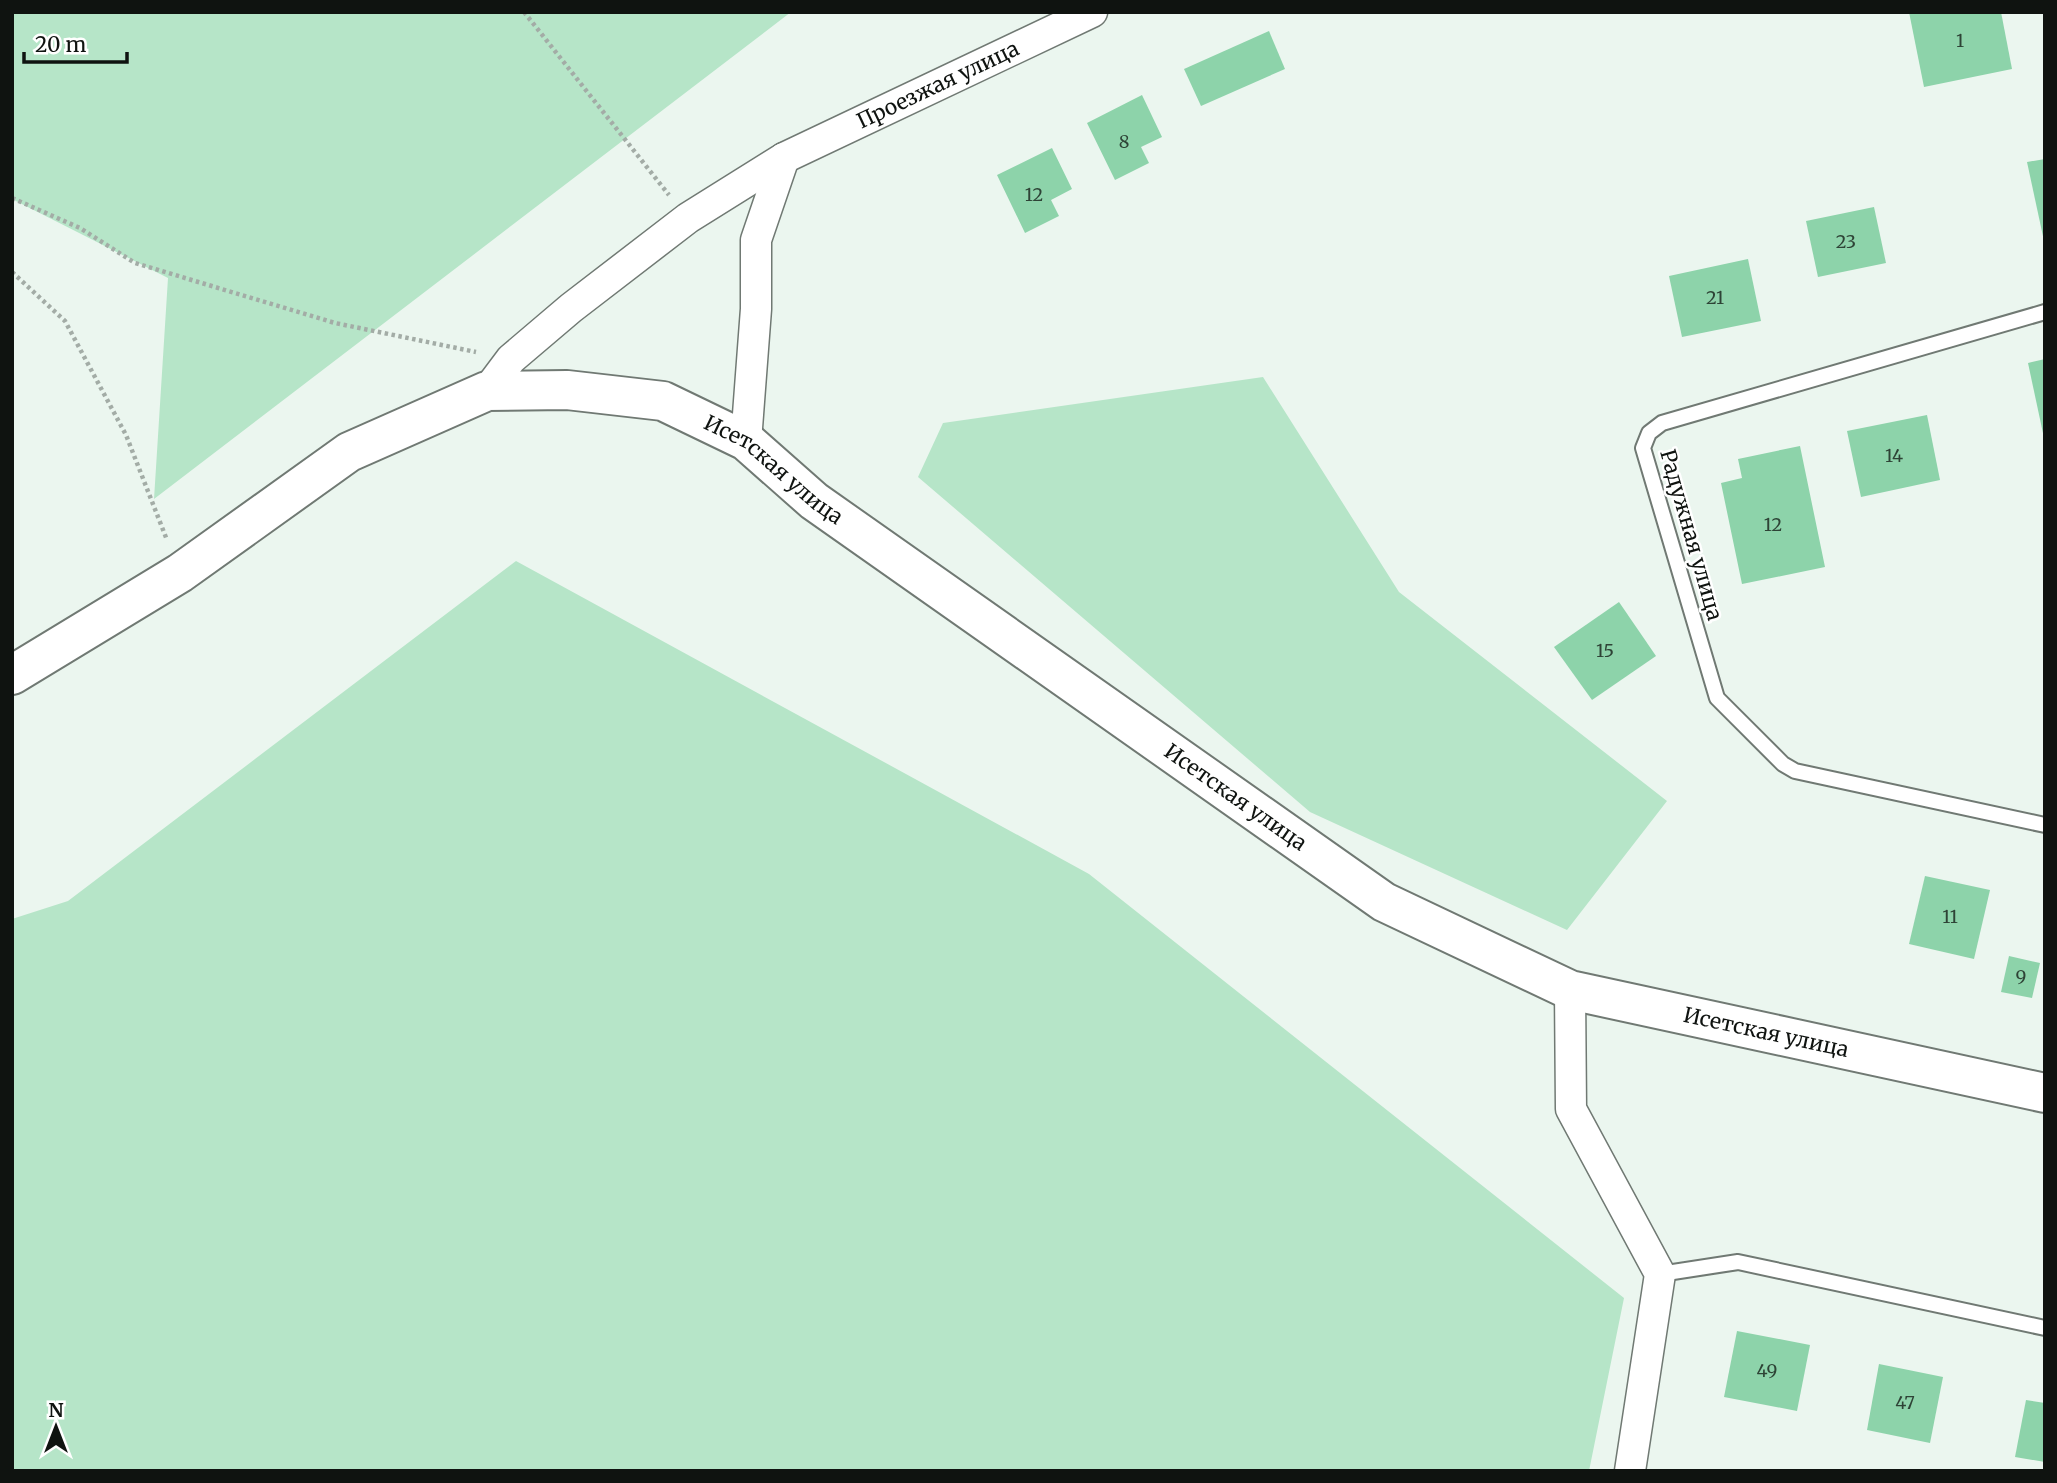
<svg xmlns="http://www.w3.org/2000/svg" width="2057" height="1483" font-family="Merriweather,serif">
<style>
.green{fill:#b6e5c8}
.building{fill:#8dd3aa}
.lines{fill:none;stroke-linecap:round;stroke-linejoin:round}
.lane-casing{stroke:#707973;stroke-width:18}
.street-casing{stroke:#707973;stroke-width:33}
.secondary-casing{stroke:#707973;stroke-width:42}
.path{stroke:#a3aca6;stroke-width:4.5;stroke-dasharray:3.5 3.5;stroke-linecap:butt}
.lane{stroke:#fff;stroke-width:14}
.street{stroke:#fff;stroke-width:30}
.secondary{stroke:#fff;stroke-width:38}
.labels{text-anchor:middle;stroke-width:5;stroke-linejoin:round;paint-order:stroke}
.number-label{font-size:18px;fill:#2e4336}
.street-label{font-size:21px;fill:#0f1310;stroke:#fff}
</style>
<rect width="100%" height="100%" fill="#ebf6ef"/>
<g class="green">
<path d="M12,12H791L154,499L168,278L12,199Z"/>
<path d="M1263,377L1399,592L1667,801L1567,930L1310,812L918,477L943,423Z"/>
<path d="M516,561L1089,874L1624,1298L1589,1471H12V919L68,901Z"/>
</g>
<g class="building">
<path d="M1909,12H2001L2012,69L1924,87Z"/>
<path d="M1269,31L1285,69L1201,106L1184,69Z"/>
<path d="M1142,95L1162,137L1141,147L1149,163L1115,180L1087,123Z"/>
<path d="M1052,148L1072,189L1051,200L1059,216L1025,233L997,175Z"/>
<path d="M2045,159V241H2044L2027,162Z"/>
<path d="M1874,207L1886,263L1818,277L1806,221Z"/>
<path d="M1748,259L1761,321L1682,337L1669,276Z"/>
<path d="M2045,359V438H2044L2028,363Z"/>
<path d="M1927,415L1940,480L1861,497L1847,431Z"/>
<path d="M1800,446L1825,567L1742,584L1721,483L1742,478L1738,459Z"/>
<path d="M1619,602L1656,656L1592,700L1554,647Z"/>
<path d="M1925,876L1990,890L1974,959L1909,944Z"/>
<path d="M2009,956L2040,963L2032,998L2001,992Z"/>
<path d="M1737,1331L1810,1345L1797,1411L1724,1397Z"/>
<path d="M1879,1364L1943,1377L1930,1443L1867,1430Z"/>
<path d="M2026,1400L2045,1403V1462L2015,1457Z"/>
</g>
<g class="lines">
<defs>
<g id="lane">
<path d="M2045,312L1662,423L1649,433L1643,448L1717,698L1783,764L1795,771L2045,825"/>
<path d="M1660,1274L1738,1262L2045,1328"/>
</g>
<g id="street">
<path id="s1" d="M487,391L511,359L571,308L688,218L784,158L1092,12"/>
<path d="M746,441L756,309V240L784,158"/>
<path d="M1570,990L1571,1109L1660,1274L1630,1471"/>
</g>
<g id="secondary">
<path id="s2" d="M12,675L180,573L349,452L487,391L567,390L663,401L746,441L814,501L1384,902L1570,990L2045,1093"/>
</g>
</defs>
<use href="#lane" class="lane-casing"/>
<use href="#street" class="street-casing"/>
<use href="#secondary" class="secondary-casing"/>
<g class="path">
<path d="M524,12L669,195"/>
<path d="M12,198L80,228L135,263L335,323L476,352"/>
<path d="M12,272L65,321L126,435L167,540"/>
</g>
<use href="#lane" class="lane"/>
<use href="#street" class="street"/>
<use href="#secondary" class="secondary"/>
</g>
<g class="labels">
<g class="number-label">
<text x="1960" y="47">1</text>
<text x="1124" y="148">8</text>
<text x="1034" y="201">12</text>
<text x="1846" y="248">23</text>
<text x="1715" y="304">21</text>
<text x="1894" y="462">14</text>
<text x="1773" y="531">12</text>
<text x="1605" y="657">15</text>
<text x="1950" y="923">11</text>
<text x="2021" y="983">9</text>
<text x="1767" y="1377">49</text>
<text x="1905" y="1409">47</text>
</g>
<g class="street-label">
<text dy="7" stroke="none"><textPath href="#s1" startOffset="550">Проезжая улица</textPath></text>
<text dy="7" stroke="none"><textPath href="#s2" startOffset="863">Исетская улица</textPath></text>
<text transform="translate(1691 535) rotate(74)" y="7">Радужная улица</text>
<text dy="7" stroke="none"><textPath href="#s2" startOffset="1430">Исетская улица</textPath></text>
<text dy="7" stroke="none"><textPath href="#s2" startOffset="2018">Исетская улица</textPath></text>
</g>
</g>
<rect width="2057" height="1483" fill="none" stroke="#0f1310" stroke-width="28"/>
<g transform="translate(56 1427)" stroke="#ffffff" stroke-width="5" paint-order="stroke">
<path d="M0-5L12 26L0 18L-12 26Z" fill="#0f1310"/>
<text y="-10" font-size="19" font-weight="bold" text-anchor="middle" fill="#0f1310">N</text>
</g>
<path d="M24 52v10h103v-10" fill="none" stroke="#0f1310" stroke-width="3.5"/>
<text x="35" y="52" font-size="21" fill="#0f1310" stroke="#ffffff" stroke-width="5" paint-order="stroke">20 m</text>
</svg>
